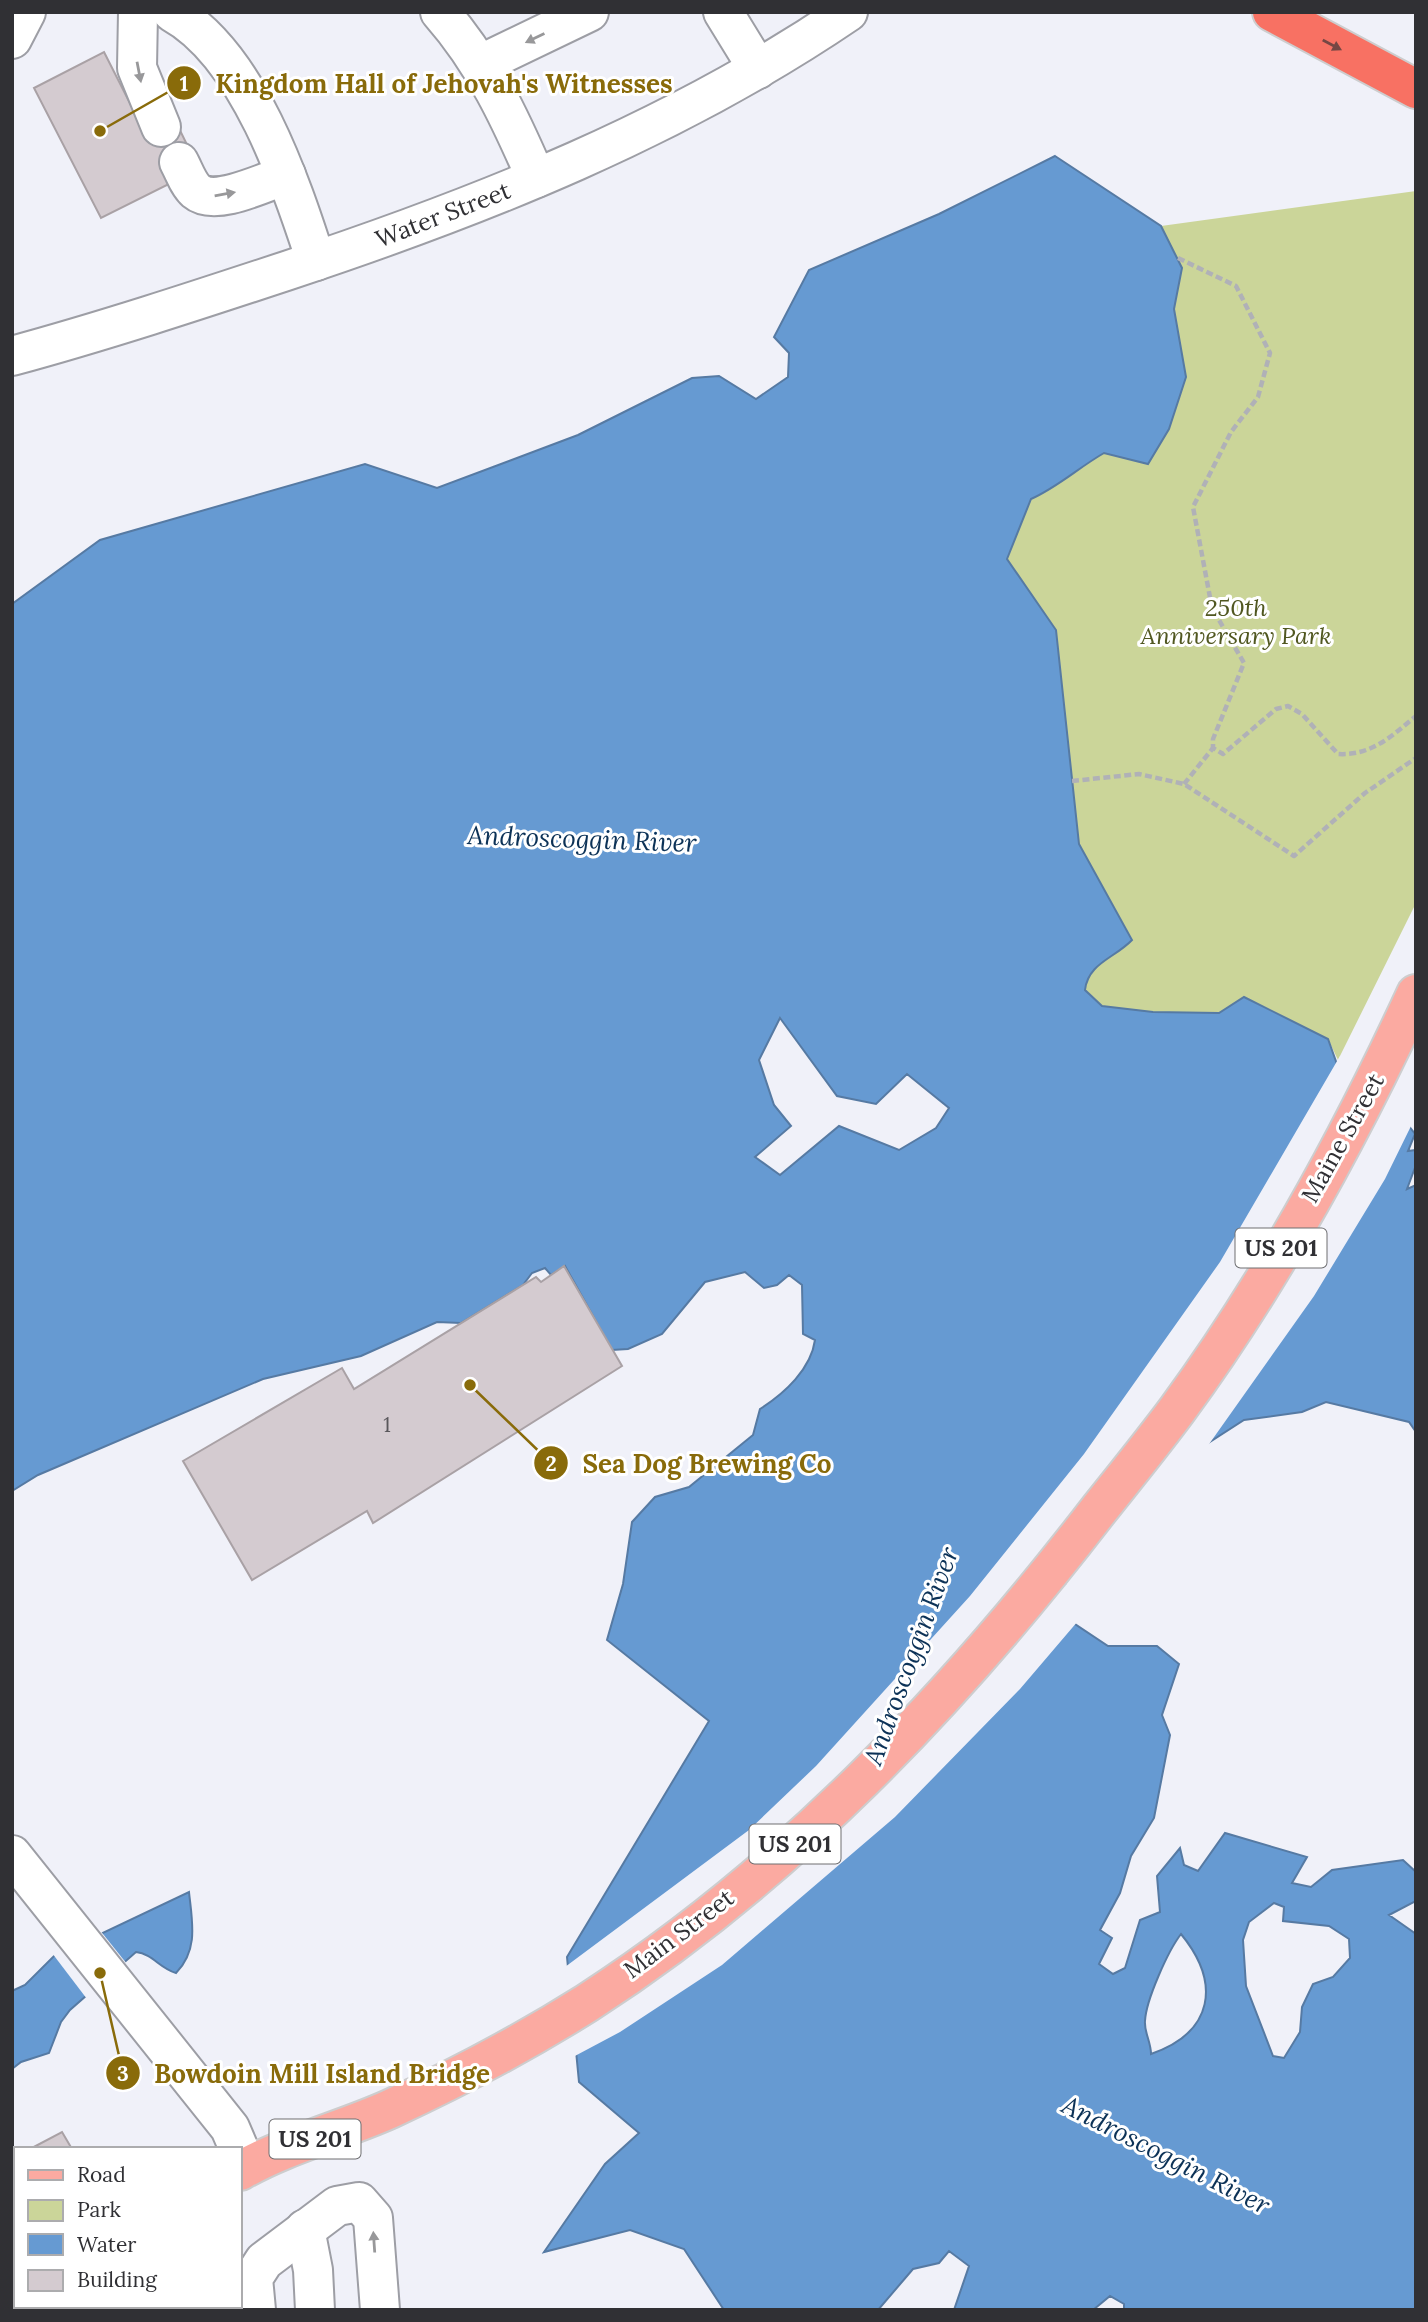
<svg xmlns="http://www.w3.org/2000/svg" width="1428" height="2322" font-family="Lora,serif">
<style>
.green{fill:#cbd599}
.water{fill:#669ad2;stroke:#567aa3;stroke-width:2;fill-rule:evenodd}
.pier{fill:#f0f1f9}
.building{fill:#d4cbd0;stroke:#a9a1a5;stroke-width:2}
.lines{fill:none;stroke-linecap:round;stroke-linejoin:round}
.minor-casing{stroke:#9d9ea5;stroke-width:42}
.major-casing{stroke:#cdcdce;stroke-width:42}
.highway-casing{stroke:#cdcdce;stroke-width:42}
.path{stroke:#b0b1b7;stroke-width:4.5;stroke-dasharray:7 3.5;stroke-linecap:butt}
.minor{stroke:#fff;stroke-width:38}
.major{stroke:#fbaaa1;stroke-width:38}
.highway{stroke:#f87163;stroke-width:38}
.oneway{fill:#98989a}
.oneway2{fill:#764744}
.labels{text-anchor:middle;stroke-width:6;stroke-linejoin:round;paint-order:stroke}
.number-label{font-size:21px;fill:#59575b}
.shield{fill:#fff;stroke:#6e6e71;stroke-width:2}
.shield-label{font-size:23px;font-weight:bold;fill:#303034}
.street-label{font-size:24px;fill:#303034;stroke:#fff}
.park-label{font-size:24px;font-style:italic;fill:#505720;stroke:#fff}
.water-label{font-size:26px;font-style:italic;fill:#0c3257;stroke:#fff}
.leader{fill:none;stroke:#896b0a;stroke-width:2.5}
.callout-dot{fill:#896b0a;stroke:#fff;stroke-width:2.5}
.mark-label{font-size:21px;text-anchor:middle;font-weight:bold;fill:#fff}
.callout-label{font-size:26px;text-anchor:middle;font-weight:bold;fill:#896b0a;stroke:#fff;stroke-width:6;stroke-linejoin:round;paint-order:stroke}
</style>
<rect width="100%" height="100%" fill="#f0f1f9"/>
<path class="green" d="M1416,191V903L1338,1060L1328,1039L1244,997L1219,1013L1153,1012L1102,1006L1085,990C1088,962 1114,960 1132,939L1079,844L1056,630L1007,560L1031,499C1058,487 1078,468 1104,453L1148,464L1186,377L1174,309L1182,268L1161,226Z"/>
<g class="water">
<path d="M1055,156L1161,226L1182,268L1174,309L1186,377L1169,429L1148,464L1104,453C1078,468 1058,487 1031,499L1007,559L1056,630L1079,844L1132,940C1115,958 1088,963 1085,990L1102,1006L1153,1012L1219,1013L1244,997L1328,1039L1348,1095L1405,1121L1415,1134L1408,1151L1416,1150V1165L1407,1189L1416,1185V1432L1409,1422L1326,1402L1302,1412L1244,1420L1106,1509L1062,1590L1072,1622L1108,1646H1157L1179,1664L1162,1715L1170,1735L1154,1818L1131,1856L1120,1893L1100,1930L1112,1938L1099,1964L1113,1974L1125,1968L1140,1920L1160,1912L1157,1876L1180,1848L1184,1865L1198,1871L1225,1833L1307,1857L1292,1883L1311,1887L1332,1870L1403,1860L1416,1872V1901L1389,1915L1416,1934V2310H1124V2304L1110,2296L1093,2310H954L969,2266L949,2251L939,2263L913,2269L878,2310H724L684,2249L630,2230L544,2252L605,2164L639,2133L579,2082L567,1957L709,1721L607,1640L623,1584L632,1522L655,1497L689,1487L753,1435L760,1409C785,1393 811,1369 815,1340L803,1334L802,1285L789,1275L777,1285L764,1288L745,1272L705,1282L662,1334L628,1349L612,1350L565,1266L551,1275L545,1268L532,1273L523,1285L461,1323L437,1322L361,1356L263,1379L38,1475L12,1491V604L100,540L365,464L437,488L578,435L692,378L719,376L756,399L788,377L789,353L774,337L809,270L939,214ZM780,1018L837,1096L876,1104L907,1074L949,1108L936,1128L899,1150L839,1126L780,1175L755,1157L791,1126L774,1105L759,1060ZM1274,1903L1284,1907L1283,1921L1329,1926L1349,1939L1350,1958L1333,1977L1313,1984L1302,2007L1300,2032L1284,2058L1273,2056L1246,1986L1243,1940L1249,1922ZM1181,1934C1221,1983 1214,2032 1151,2054C1151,2042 1144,2032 1145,2021C1146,2000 1168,1951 1181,1934Z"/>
<path d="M189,1892C192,1921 199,1950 176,1973C159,1968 153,1954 136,1952L70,2010L61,2022L49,2053L21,2062L12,2069V1991L25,1985L54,1956Z"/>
</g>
<g class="pier">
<path d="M1340,1056L1351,1093L1407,1118L1412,1124L1385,1179L1314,1296L1207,1447L1108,1512L1074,1546L1065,1590L1078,1621L1020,1689L895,1817L722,1965L620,2032L573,2057L565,1967L749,1830L816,1766L970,1596L1084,1454L1220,1262Z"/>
<path d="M99,1929L127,1964L87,1999L52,1953Z"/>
</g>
<g class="building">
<path d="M104,52L146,135L175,120L192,155L173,182L101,218L34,88Z"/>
<path d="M564,1266L622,1366L373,1523L367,1511L252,1580L183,1461L342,1368L354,1389L536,1277L541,1282Z"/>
<path d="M62,2132L72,2149H30Z"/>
<path d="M16,2156V2229L12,2230V2158Z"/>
</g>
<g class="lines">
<defs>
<g id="minor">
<path d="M138,12L137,68L161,127"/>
<path d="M172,12C248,54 291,183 316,261"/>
<path d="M440,12C484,62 510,118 536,178"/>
<path d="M723,12L758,69"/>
<path d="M12,39L26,12"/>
<path d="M481,64L589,12"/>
<path d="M179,162C184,171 188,184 196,191C215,207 265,182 286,175"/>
<path d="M12,356C104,331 195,301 286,271C482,206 676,129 848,12"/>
<path d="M12,1855L230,2128L239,2149"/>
<path d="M305,2229L313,2270L315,2310"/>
<path d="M256,2310L253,2278L264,2261L337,2206L359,2202L373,2218L380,2310"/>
</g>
<g id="major">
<path d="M240,2171C287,2144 341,2131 390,2109C457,2078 525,2042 587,2003C787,1874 953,1699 1097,1512C1124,1478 1151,1445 1177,1410C1271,1282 1349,1139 1416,994"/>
<path d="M12,2302L16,2300"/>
</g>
<path id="highway" d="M1272,12L1416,89"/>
</defs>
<use href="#minor" class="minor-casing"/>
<use href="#major" class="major-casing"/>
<use href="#highway" class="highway-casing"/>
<g class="path">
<path d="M1178,258L1236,286L1270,353L1258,397L1231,432L1193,507L1212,608L1244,663L1213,739V748L1223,754L1276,709L1288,706L1302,714L1338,754C1371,756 1392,736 1416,716"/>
<path d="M1072,781L1139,774L1184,784L1294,856L1365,793L1416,758"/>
<path d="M1184,784L1213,748"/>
</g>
<use href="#minor" class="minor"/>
<use href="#major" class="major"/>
<use href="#highway" class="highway"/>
</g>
<defs><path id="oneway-solid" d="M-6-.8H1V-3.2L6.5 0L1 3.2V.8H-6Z" transform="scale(1.75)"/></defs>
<g class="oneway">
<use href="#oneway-solid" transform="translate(535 38) rotate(154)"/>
<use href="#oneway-solid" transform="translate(139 72) rotate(79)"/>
<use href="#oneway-solid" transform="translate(225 194) rotate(-10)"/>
<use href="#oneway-solid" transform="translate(374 2242) rotate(-94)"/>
</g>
<use class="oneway2" href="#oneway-solid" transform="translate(1332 45) rotate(28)"/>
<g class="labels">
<g class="number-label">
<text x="387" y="1432">1</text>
</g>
<g class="shield">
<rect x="1235.5" y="1228.5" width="91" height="39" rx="5"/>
<rect x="749.5" y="1824.5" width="91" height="39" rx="5"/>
<rect x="269.5" y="2119.5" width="91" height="39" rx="5"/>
</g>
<g class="shield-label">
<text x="1281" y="1256">US 201</text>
<text x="795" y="1852">US 201</text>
<text x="315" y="2147">US 201</text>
</g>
<g class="street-label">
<text transform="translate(443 215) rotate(-21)" y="8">Water Street</text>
<text transform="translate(1343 1138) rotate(-61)" y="8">Maine Street</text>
<text transform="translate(679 1934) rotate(-37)" y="8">Main Street</text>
</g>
<g class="park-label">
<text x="1236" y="616">250th<tspan x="1236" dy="28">Anniversary Park</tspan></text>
</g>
<g class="water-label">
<text transform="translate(582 839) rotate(2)" y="9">Androscoggin River</text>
<text transform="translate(911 1656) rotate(-70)" y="9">Androscoggin River</text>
<text transform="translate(1166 2155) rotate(27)" y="9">Androscoggin River</text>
</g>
</g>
<path class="leader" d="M100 131L184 83M470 1385L551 1463M100 1973L123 2073"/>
<g class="callout-dot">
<circle cx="100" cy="131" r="7"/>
<circle cx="470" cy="1385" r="7"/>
<circle cx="100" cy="1973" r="7"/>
<circle cx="184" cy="83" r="18"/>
<circle cx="551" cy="1463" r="18"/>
<circle cx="123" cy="2073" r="18"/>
</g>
<g class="mark-label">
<text x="184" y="91">1</text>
<text x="551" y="1471">2</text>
<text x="123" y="2081">3</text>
</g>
<g class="callout-label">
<text x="444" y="93">Kingdom Hall of Jehovah's Witnesses</text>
<text x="707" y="1473">Sea Dog Brewing Co</text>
<text x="322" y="2083">Bowdoin Mill Island Bridge</text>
</g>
<rect width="1428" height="2322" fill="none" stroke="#303034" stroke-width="28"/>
<rect x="14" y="2147" width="228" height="161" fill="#ffffff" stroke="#acacae" stroke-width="2"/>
<rect x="28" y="2170" width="35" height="10" fill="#fbaaa1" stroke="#acacae" stroke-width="2"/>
<text x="77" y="2182" font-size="21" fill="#303034">Road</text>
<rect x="28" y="2200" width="35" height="21" fill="#cbd599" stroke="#acacae" stroke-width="2"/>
<text x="77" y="2217" font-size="21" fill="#303034">Park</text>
<rect x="28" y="2234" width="35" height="21" fill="#669ad2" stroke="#acacae" stroke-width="2"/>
<text x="77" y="2252" font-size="21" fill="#303034">Water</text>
<rect x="28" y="2270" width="35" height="21" fill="#d4cbd0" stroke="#acacae" stroke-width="2"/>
<text x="77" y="2287" font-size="21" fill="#303034">Building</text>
</svg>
